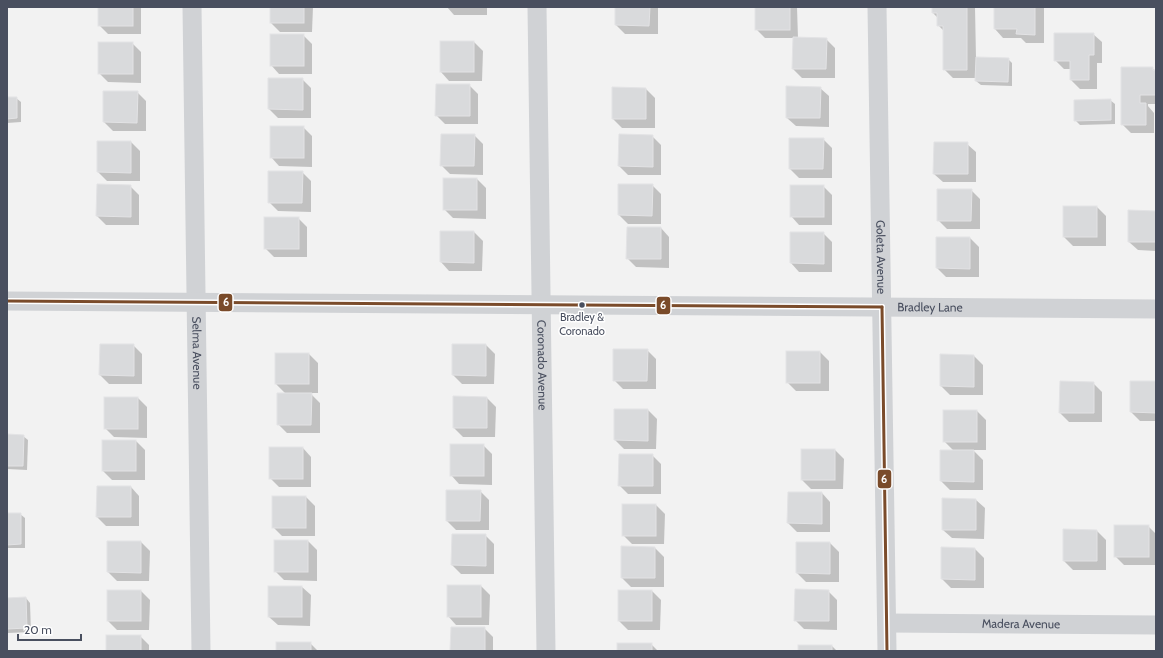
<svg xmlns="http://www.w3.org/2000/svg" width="1163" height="658" font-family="Cabin,sans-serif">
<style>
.shadow{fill:#0003}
.building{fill:#d9dadc;stroke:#e3e3e5}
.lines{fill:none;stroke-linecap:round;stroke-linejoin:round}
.street{stroke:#d0d2d5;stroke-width:19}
.bus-1-casing{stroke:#fff;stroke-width:6}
.bus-1{stroke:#7a4b2a;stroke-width:3}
.bus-dot{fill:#494f5f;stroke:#fff;stroke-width:1.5}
.labels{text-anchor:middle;stroke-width:3;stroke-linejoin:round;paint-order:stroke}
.bus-label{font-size:11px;fill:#494f5f;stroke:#fff}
.street-label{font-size:12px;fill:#494f5f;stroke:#fff}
.line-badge{stroke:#fff;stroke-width:1.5}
.badge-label{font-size:11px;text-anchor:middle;font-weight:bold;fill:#fff}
</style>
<rect width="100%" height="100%" fill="#f2f2f2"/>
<g class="shadow">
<path d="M99,7H141V34H108L99,25Z"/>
<path d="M271,7H313L312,32H280L271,23Z"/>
<path d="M447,7H487V15H454Z"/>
<path d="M616,7H658V34H625L616,25Z"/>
<path d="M756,7H797L798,38L826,39L835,48V78H802L793,69L794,38H765L756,29Z"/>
<path d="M933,7H975L976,58L1008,59L1012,63V86L981,85L976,81V78H953L944,69V31L938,25V18L933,13Z"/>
<path d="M995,7H1044V43H1026L1021,38H1003L995,29Z"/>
<path d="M1093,34L1102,42V63H1097V89H1080L1071,80V69H1064L1055,60Z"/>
<path d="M303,35L312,44V74H279L271,65Z"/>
<path d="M474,42L483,51L482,81H449L441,72Z"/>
<path d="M132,43L141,52V83L108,82L99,73Z"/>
<path d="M1152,68L1156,71V104H1148V106L1154,113V133H1131L1122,124Z"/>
<path d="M302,79L311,88V118H278L269,109Z"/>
<path d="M469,85L478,94V124H445L436,115Z"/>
<path d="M613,88L646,89L655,98V128H622L613,119Z"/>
<path d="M820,88L829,96V127L796,126L787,118Z"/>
<path d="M137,92L146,101V131H113L104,122Z"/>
<path d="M7,98H16L21,102V122L7,123Z"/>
<path d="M1110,100L1115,104V124L1080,125L1075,120Z"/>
<path d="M303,127L312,136V167L279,166L271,157Z"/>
<path d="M474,135L483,144V175L450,174L441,165Z"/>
<path d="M652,136L661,145V175H628L619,166Z"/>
<path d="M823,139L832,148V178H799L790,169Z"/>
<path d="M98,142H131L140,151V181H107L98,172Z"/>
<path d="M967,144L976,152V182H943L934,174Z"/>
<path d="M302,172L311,181V212L278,211L269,202Z"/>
<path d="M477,179L486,188V219L453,218L444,209Z"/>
<path d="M619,185H652L661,194V224H628L619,215Z"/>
<path d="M130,186L139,195V225H106L97,216Z"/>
<path d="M823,186L832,195V225H799L791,216Z"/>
<path d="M971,190L980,199V229H947L938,220Z"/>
<path d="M1064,207H1097L1106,216V246H1073L1064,237Z"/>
<path d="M1156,212V251L1138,250L1129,242Z"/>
<path d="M298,218L307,227V257H274L265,248Z"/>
<path d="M661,228L669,237V268L636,267L627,258Z"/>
<path d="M474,232L483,241L482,271H449L441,262Z"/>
<path d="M823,233L832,242V272H799L791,263Z"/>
<path d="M970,238L979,247V277H946L937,268Z"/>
<path d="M133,345L142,354V384H109L100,375Z"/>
<path d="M486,345L495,354L494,384H462L453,375Z"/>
<path d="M647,350L656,359V389H623L614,380Z"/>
<path d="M820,352L829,361V391H796L787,382Z"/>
<path d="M276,354H309L318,363V393H310L320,403V433H287L278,424L286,394L276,384Z"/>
<path d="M974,356L983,365V395H950L941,386Z"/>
<path d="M1156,382V421H1140L1131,412Z"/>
<path d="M1093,383L1102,392V422H1069L1060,413Z"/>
<path d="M138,398L147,407V438L114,437L105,428Z"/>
<path d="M487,398L496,407L495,437H463L454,428Z"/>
<path d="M648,410L657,419L656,449H624L615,440Z"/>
<path d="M944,411H977L986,420V450H973L983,460V490H950L941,481V451H954L944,441Z"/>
<path d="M7,435L23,436L28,440L27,470L7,469Z"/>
<path d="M103,441H136L145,450V480H112L103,471Z"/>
<path d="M483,445L492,454V485L459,484L451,475Z"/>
<path d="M303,448L311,457V487H279L270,478Z"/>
<path d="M835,450L844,459L843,489H811L802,480Z"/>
<path d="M652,455L661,464V494H628L619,485Z"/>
<path d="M98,487H131L139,496V526H106L97,517Z"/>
<path d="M480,491L489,500V530H456L447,521Z"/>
<path d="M822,493L830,502V532H797L788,523Z"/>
<path d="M273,497H306L315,506V536H282L273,527Z"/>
<path d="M976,500L985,508L984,539L952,538L943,530Z"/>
<path d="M656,505L665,514L664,544H632L623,535Z"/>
<path d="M7,514H20L25,518V548H7Z"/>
<path d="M1148,526L1156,534V565H1124L1115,556Z"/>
<path d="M1097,531L1106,540V570H1073L1064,561Z"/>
<path d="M485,535L494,544V574H461L452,565Z"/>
<path d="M308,541L317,550V581L284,580L275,571Z"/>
<path d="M141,542L150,551L149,581H117L108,572Z"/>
<path d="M797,543H830L839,552V582H806L797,573Z"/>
<path d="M622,547L655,548L664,557V587H631L622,578Z"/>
<path d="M975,549L984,558V588H951L942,579Z"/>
<path d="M481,586L490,595L489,625H456L448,616Z"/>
<path d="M302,587L311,595L310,626L278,625L269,617Z"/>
<path d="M141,591L150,600L149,630H117L108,621Z"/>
<path d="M652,591L661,600L660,630H628L619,621Z"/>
<path d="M828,591L837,600V630L804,629L795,620Z"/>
<path d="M26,598L30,603L31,632L8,633L7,599Z"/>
<path d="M484,628L493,637V651H451Z"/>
<path d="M140,636L149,645V651H107Z"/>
<path d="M310,643L318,651H277Z"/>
<path d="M651,644L658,651H618Z"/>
<path d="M832,646L837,651H799Z"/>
</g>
<g class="building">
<rect x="98" y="7" width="35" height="19"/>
<rect x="270" y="7" width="34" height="16"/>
<path d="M615,7H650L649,26L615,25Z"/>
<rect x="755" y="7" width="35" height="23"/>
<path d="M932,7H967V70H943V26H937V13H932Z"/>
<path d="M994,7H1035V35L1016,34L1017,29H994Z"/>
<path d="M1054,33H1094V55H1089V80H1070V61H1054Z"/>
<rect x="270" y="34" width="34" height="32"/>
<path d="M793,37L827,38L826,69H792Z"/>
<rect x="440" y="41" width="34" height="31"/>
<rect x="98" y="42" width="35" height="32"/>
<path d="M976,57L1009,58L1008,82L975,81Z"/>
<path d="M1121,67H1153V70H1156V95H1140V103H1146V125H1121Z"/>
<path d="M268,78H303V110L268,109Z"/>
<path d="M436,84H470V116H435Z"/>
<path d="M786,86L821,87L820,118H786Z"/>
<path d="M612,87L646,88V119H612Z"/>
<path d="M103,91H138L137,123L103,122Z"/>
<path d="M7,97H17V118L7,119Z"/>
<path d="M1111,99V120L1074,121V100Z"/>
<rect x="270" y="126" width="34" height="32"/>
<path d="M441,134H475L474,166H440Z"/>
<path d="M619,134L653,135V167L618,166Z"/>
<path d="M789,138H824L823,169H789Z"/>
<path d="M97,141H131V173L97,172Z"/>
<path d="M934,142H968V174H933Z"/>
<path d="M268,171H303L302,203H268Z"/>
<rect x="443" y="178" width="34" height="32"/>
<path d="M97,184L131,185V217L96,216Z"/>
<path d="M618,184H653L652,216L618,215Z"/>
<rect x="790" y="185" width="34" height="32"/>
<path d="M937,189H972L971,221H937Z"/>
<rect x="1063" y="206" width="34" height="31"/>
<path d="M1128,210L1156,211V242H1128Z"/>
<rect x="264" y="217" width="35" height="32"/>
<path d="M627,227H661V259H626Z"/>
<path d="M440,231H474V263L440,262Z"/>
<path d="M790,232H824V264L790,263Z"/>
<path d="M936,237H970V269L936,268Z"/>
<path d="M100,344H134V376L99,375Z"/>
<path d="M452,344H486V376L452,375Z"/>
<path d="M613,349H648L647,381H613Z"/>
<rect x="786" y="351" width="34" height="32"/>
<rect x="275" y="353" width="34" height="31"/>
<path d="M940,354L974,355V387L940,386Z"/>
<path d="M1060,381L1094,382V413H1059Z"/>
<path d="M1130,381H1156V413L1130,412Z"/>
<path d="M277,393H312L311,425H277Z"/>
<path d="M453,396L487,397V428H453Z"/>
<rect x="104" y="397" width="34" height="32"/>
<path d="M614,409H648V441L614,440Z"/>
<rect x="943" y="410" width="34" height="32"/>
<path d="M7,434L24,435L23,466H7Z"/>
<rect x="102" y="440" width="34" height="31"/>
<rect x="450" y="444" width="34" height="32"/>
<rect x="269" y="447" width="34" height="32"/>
<rect x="801" y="449" width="34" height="31"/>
<path d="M940,450H974V482L940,481Z"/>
<path d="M619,454H653V486H618Z"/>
<path d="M97,486H131V517H96Z"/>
<path d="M446,490H481L480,521H446Z"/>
<path d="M788,492H822V524L787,523Z"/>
<rect x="272" y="496" width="34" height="32"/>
<path d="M942,498L976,499V530H942Z"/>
<rect x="622" y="504" width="34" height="32"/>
<path d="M7,513H21V544L7,545Z"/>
<rect x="1114" y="525" width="35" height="32"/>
<path d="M1063,529L1097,530V561H1063Z"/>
<path d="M452,534H486V566L451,565Z"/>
<rect x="274" y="540" width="34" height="32"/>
<path d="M107,541H141V573L107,572Z"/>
<path d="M796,542H830V574L796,573Z"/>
<path d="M621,546L655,547V578H621Z"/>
<path d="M941,547L975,548V580L941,579Z"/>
<rect x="447" y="585" width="34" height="32"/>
<rect x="268" y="586" width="34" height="31"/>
<path d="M795,589L829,590V621H794Z"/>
<rect x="107" y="590" width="34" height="31"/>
<rect x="618" y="590" width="34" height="31"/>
<path d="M26,597L27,628L7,629V598Z"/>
<path d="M451,627H485V651H450Z"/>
<rect x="106" y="635" width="35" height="16"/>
<rect x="276" y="642" width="35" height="9"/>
<rect x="617" y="643" width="35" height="8"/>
<rect x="798" y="645" width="34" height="6"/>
</g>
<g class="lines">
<g class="street">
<path id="s1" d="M192,7L201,651"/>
<path id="s2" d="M537,7L546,651"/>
<path id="s3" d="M877,7L887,651"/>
<path id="s4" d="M7,301L1156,309"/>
<path id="s5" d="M887,623L1156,625"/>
</g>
<defs>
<g id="bus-1">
<path d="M7,301L882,307"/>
<path d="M882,307L887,651"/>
</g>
</defs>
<use href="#bus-1" class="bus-1-casing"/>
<use href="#bus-1" class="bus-1"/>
</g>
<circle class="bus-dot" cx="582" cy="305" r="3.5"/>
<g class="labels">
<g class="bus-label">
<text x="582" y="321">Bradley &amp;<tspan x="582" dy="14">Coronado</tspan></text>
</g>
<g class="street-label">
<text dy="4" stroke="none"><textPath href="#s3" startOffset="250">Goleta Avenue</textPath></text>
<text dy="4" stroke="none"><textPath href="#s4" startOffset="923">Bradley Lane</textPath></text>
<text dy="4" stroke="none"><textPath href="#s1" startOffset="346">Selma Avenue</textPath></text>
<text dy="4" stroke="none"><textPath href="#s2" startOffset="358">Coronado Avenue</textPath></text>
<text dy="4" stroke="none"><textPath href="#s5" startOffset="134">Madera Avenue</textPath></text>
</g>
</g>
<g class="line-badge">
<rect x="218" y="293" width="15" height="19" rx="4" fill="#7a4b2a"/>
<rect x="656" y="296" width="15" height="19" rx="4" fill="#7a4b2a"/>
<rect x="877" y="469" width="15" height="20" rx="4" fill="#7a4b2a"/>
</g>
<g class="badge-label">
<text x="226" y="306">6</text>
<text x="663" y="309">6</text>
<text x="884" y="483">6</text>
</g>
<rect width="1163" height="658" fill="none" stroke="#494f5f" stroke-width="16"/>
<path d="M18 634v6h63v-6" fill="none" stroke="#494f5f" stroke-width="2"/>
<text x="24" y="634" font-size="12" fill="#494f5f" stroke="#ffffff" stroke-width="3" paint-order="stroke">20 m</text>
</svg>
